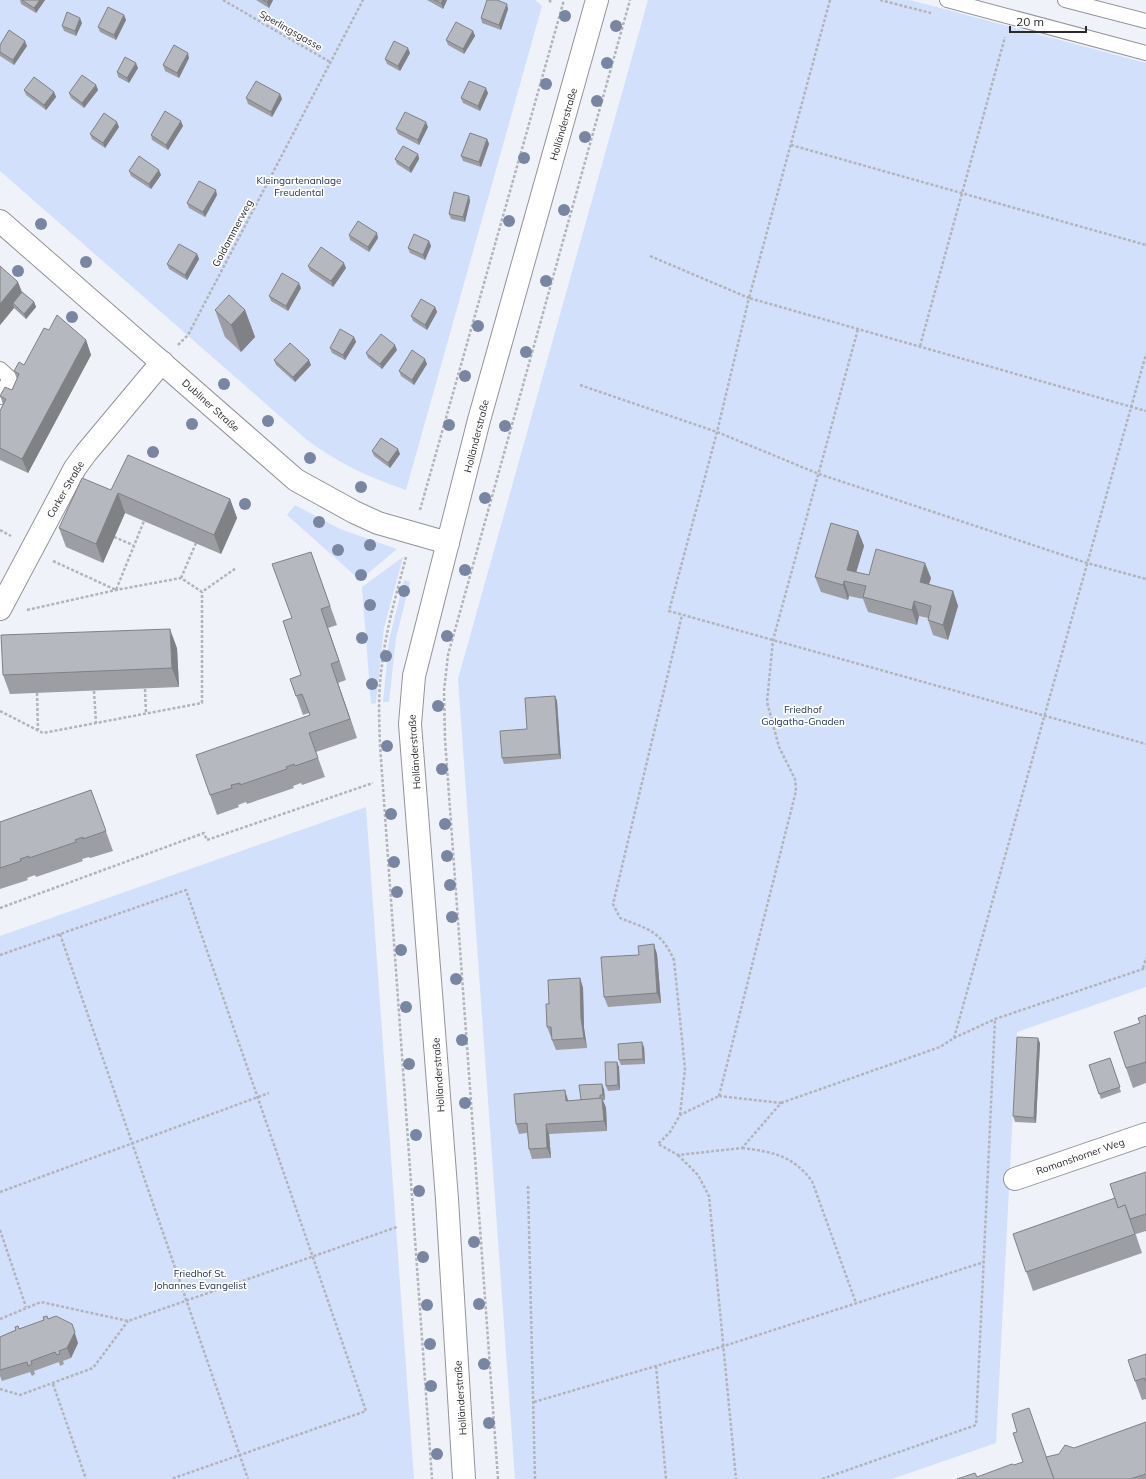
<svg xmlns="http://www.w3.org/2000/svg" width="1146" height="1479" font-family="Mulish,sans-serif">
<style>
.green{fill:#d3e0fc}
.lines{fill:none;stroke-linecap:round;stroke-linejoin:round}
.lane-casing{stroke:#92949a;stroke-width:16}
.street-casing{stroke:#92949a;stroke-width:24}
.secondary-casing{stroke:#92949a;stroke-width:24}
.path{stroke:#b2b4b9;stroke-width:2.5;stroke-dasharray:3 2;stroke-linecap:butt}
.lane{stroke:#fff;stroke-width:14}
.street{stroke:#fff;stroke-width:22}
.secondary{stroke:#fff;stroke-width:22}
.tree{fill:#7a85a1}
.wall{fill:#9c9ea3}
.shaded-wall{fill:#7f8185}
.building{fill:#b5b8be;stroke:#7f8185}
.labels{text-anchor:middle;stroke-width:3.5;stroke-linejoin:round;paint-order:stroke}
.street-label{font-size:10px;fill:#292a2c;stroke:#fff}
.park-label{font-size:10px;fill:#1a2c5a;stroke:#fff}
</style>
<rect width="100%" height="100%" fill="#eff2f8"/>
<g class="green">
<path d="M0,0H535L542,6L406,490C370,478 338,463 307,440L0,171Z"/>
<path d="M648,0H910L1146,63V987L1017,1032L996,1443L892,1479H515L458,679Z"/>
<path d="M295,505L340,529L397,549L360,580L287,515Z"/>
<path d="M403,557L384,628L376,703L371,704L362,587Z"/>
<path d="M404,580L410,582L396,638L389,702H383L389,640Z"/>
<path d="M366,807L414,1479H0V936Z"/>
</g>
<g class="lines">
<defs>
<g id="lane">
<path d="M947,0L1146,53"/>
<path d="M1065,0L1146,21"/>
<path d="M0,369L10,378L0,397"/>
</g>
<g id="street">
<path d="M0,221L296,480L354,512L378,523L448,543"/>
<path d="M0,609L75,468L86,453L162,362"/>
<path d="M1015,1179L1146,1134"/>
</g>
<path id="secondary" d="M464,1479L447,1199L410,724L414,676L479,420L597,0"/>
</defs>
<use href="#lane" class="lane-casing"/>
<use href="#street" class="street-casing"/>
<use href="#secondary" class="secondary-casing"/>
<g class="path">
<path d="M223,0L330,62"/>
<path d="M549,0L552,3"/>
<path d="M830,0L749,298L1146,411"/>
<path d="M880,0L931,13"/>
<path d="M791,145L1146,245"/>
<path d="M650,256L749,298L717,432L669,611L1146,744"/>
<path d="M178,345L188,335L363,0"/>
<path d="M920,346L1005,37"/>
<path d="M580,385L717,432L819,474L1087,563L1146,579"/>
<path d="M420,510L564,0"/>
<path d="M0,530L11,536"/>
<path d="M114,537L133,545"/>
<path d="M406,557C397,592 386,629 382,665C378,692 379,719 380,745L432,1479"/>
<path d="M53,561L116,590L144,521"/>
<path d="M181,578L196,543"/>
<path d="M27,610L116,590L181,578L202,592L236,568"/>
<path d="M145,689L146,713"/>
<path d="M94,691L96,723"/>
<path d="M37,693L38,730"/>
<path d="M0,711L43,733L202,703V592"/>
<path d="M0,908L204,833L207,840L373,783"/>
<path d="M60,934L248,1479"/>
<path d="M0,955L186,890L366,1411L171,1479"/>
<path d="M1143,968L1146,958"/>
<path d="M954,1038L1146,354"/>
<path d="M719,1096L796,791L795,779L779,747L767,702L773,640L858,329"/>
<path d="M719,1096L781,1103L742,1148L678,1155L658,1144L670,1132L680,1115Z"/>
<path d="M781,1103L940,1047L954,1038L995,1019L1146,968"/>
<path d="M680,1115L685,1069L674,960C661,931 648,929 620,918L613,904L682,615"/>
<path d="M742,1148C773,1152 792,1155 812,1181L856,1303"/>
<path d="M678,1155L698,1175L709,1196L736,1479"/>
<path d="M528,1186L535,1479"/>
<path d="M0,1192L269,1093"/>
<path d="M0,1230L26,1307"/>
<path d="M0,1319L41,1302L128,1321L397,1227"/>
<path d="M656,1366L666,1479"/>
<path d="M53,1384L86,1479"/>
<path d="M0,1389L20,1395L93,1368L128,1321"/>
<path d="M534,1402L724,1346L984,1262"/>
<path d="M498,1479L445,739L444,691L448,655L630,0"/>
<path d="M822,1479L976,1425L995,1019"/>
</g>
<use href="#lane" class="lane"/>
<use href="#street" class="street"/>
<use href="#secondary" class="secondary"/>
</g>
<g class="tree">
<circle cx="565" cy="16" r="6"/>
<circle cx="616" cy="26" r="6"/>
<circle cx="607" cy="63" r="6"/>
<circle cx="546" cy="84" r="6"/>
<circle cx="597" cy="101" r="6"/>
<circle cx="585" cy="137" r="6"/>
<circle cx="524" cy="158" r="6"/>
<circle cx="564" cy="210" r="6"/>
<circle cx="509" cy="221" r="6"/>
<circle cx="41" cy="224" r="6"/>
<circle cx="86" cy="262" r="6"/>
<circle cx="18" cy="271" r="6"/>
<circle cx="546" cy="281" r="6"/>
<circle cx="72" cy="317" r="6"/>
<circle cx="478" cy="326" r="6"/>
<circle cx="526" cy="352" r="6"/>
<circle cx="465" cy="376" r="6"/>
<circle cx="224" cy="384" r="6"/>
<circle cx="268" cy="421" r="6"/>
<circle cx="192" cy="424" r="6"/>
<circle cx="449" cy="425" r="6"/>
<circle cx="505" cy="426" r="6"/>
<circle cx="153" cy="452" r="6"/>
<circle cx="310" cy="458" r="6"/>
<circle cx="361" cy="487" r="6"/>
<circle cx="485" cy="498" r="6"/>
<circle cx="245" cy="504" r="6"/>
<circle cx="319" cy="522" r="6"/>
<circle cx="370" cy="545" r="6"/>
<circle cx="338" cy="550" r="6"/>
<circle cx="465" cy="570" r="6"/>
<circle cx="361" cy="575" r="6"/>
<circle cx="404" cy="591" r="6"/>
<circle cx="370" cy="605" r="6"/>
<circle cx="447" cy="636" r="6"/>
<circle cx="362" cy="638" r="6"/>
<circle cx="386" cy="656" r="6"/>
<circle cx="372" cy="684" r="6"/>
<circle cx="438" cy="706" r="6"/>
<circle cx="387" cy="746" r="6"/>
<circle cx="442" cy="769" r="6"/>
<circle cx="391" cy="814" r="6"/>
<circle cx="445" cy="824" r="6"/>
<circle cx="447" cy="856" r="6"/>
<circle cx="394" cy="862" r="6"/>
<circle cx="450" cy="885" r="6"/>
<circle cx="397" cy="892" r="6"/>
<circle cx="452" cy="917" r="6"/>
<circle cx="401" cy="950" r="6"/>
<circle cx="456" cy="979" r="6"/>
<circle cx="406" cy="1007" r="6"/>
<circle cx="462" cy="1040" r="6"/>
<circle cx="409" cy="1064" r="6"/>
<circle cx="465" cy="1103" r="6"/>
<circle cx="416" cy="1135" r="6"/>
<circle cx="419" cy="1191" r="6"/>
<circle cx="474" cy="1242" r="6"/>
<circle cx="423" cy="1257" r="6"/>
<circle cx="479" cy="1304" r="6"/>
<circle cx="427" cy="1305" r="6"/>
<circle cx="430" cy="1344" r="6"/>
<circle cx="484" cy="1364" r="6"/>
<circle cx="431" cy="1386" r="6"/>
<circle cx="489" cy="1423" r="6"/>
<circle cx="437" cy="1454" r="6"/>
</g>
<g class="wall">
<path d="M20,0H45L36,13L21,4Z"/>
<path d="M256,0H273L269,8Z"/>
<path d="M427,0H447L443,9Z"/>
<path d="M508,9L501,30L482,23L481,18Z"/>
<path d="M124,15L126,20L116,40L100,32L98,27Z"/>
<path d="M82,23L76,36L64,31L62,26Z"/>
<path d="M473,31L475,36L464,54L448,45L446,40Z"/>
<path d="M0,45L27,46L14,65L0,56Z"/>
<path d="M410,53L400,71L387,64L385,59Z"/>
<path d="M189,58L179,78L165,71L163,65Z"/>
<path d="M138,68L129,83L118,77L117,72Z"/>
<path d="M96,85L98,90L84,108L71,98L69,93Z"/>
<path d="M24,90L54,92L56,97L46,110L26,95Z"/>
<path d="M488,93L480,111L463,103L461,98Z"/>
<path d="M280,94L282,99L272,117L248,104L246,98Z"/>
<path d="M183,126L168,150L152,140L151,135Z"/>
<path d="M119,127L105,148L92,139L90,134Z"/>
<path d="M428,127L419,145L398,134L396,129Z"/>
<path d="M487,139L489,144L481,167L463,161L461,156Z"/>
<path d="M418,154L419,159L411,173L397,164L395,159Z"/>
<path d="M129,171L161,175L151,189L131,176Z"/>
<path d="M217,195L205,217L189,208L187,203Z"/>
<path d="M469,196L470,201L465,222L451,219L449,214Z"/>
<path d="M349,235L378,238L369,252L350,240Z"/>
<path d="M429,241L431,246L425,260L410,253L408,248Z"/>
<path d="M197,254L199,259L187,280L169,269L167,264Z"/>
<path d="M0,266L22,292L34,302L36,307L26,319L14,308L0,325Z"/>
<path d="M308,266L346,268L333,287L310,271Z"/>
<path d="M301,288L288,311L271,301L269,296Z"/>
<path d="M435,307L437,312L427,330L413,321L411,316Z"/>
<path d="M215,310H245L255,337L241,352L225,337Z"/>
<path d="M49,330L86,340L91,355L28,473L0,460V411L3,404L0,396L12,390L17,379L14,371L24,365Z"/>
<path d="M354,337L356,342L345,360L332,353L330,348Z"/>
<path d="M397,350L382,369L368,358L366,353Z"/>
<path d="M274,360L311,365L295,382L276,365Z"/>
<path d="M427,364L414,385L401,376L399,371Z"/>
<path d="M372,451L400,454L390,468L374,456Z"/>
<path d="M111,490L230,499L237,518L221,554L125,513L103,563L66,547L59,528Z"/>
<path d="M858,531L864,546L856,572L869,575L931,578L929,584L953,591L958,606L948,640L933,635L928,620V618L919,616L917,625L868,612L863,599L849,596L848,600L821,592L815,577Z"/>
<path d="M311,552L337,625L328,628L346,680L338,683L357,738L316,752L325,777L302,785L301,783L293,786L294,788L247,804L246,802L238,805L239,807L217,815L210,795L310,715L309,713L303,715L290,679L301,675L292,618Z"/>
<path d="M177,648L179,687L10,694L3,675Z"/>
<path d="M555,696L557,701L561,759L504,764L502,758Z"/>
<path d="M91,790L113,851L90,858L89,857L82,859L83,861L36,877L35,875L27,878L28,880L0,889V822Z"/>
<path d="M657,954L661,1003L608,1007L604,997L639,955Z"/>
<path d="M580,978L583,988L584,1028L587,1048L556,1050L552,1040V1037H551L547,1027L549,1004Z"/>
<path d="M1146,1015V1083L1133,1088L1126,1068L1140,1023Z"/>
<path d="M1040,1043L1036,1123L1015,1122L1013,1116Z"/>
<path d="M644,1047L645,1064L621,1065L619,1060Z"/>
<path d="M1110,1058L1121,1092L1101,1099L1089,1065Z"/>
<path d="M617,1062L619,1067L620,1090L608,1091L606,1086Z"/>
<path d="M604,1089L605,1100H603L606,1108L607,1131L549,1134L551,1158L532,1159L529,1149L527,1133L519,1134L516,1124L568,1101L581,1100Z"/>
<path d="M1146,1172V1231L1136,1234L1135,1232L1142,1253L1033,1291L1013,1234L1115,1198Z"/>
<path d="M48,1319L78,1343L71,1358L63,1361L64,1364L60,1366L59,1362L34,1371L35,1374L32,1376L30,1372L2,1381L0,1376V1337L16,1330Z"/>
<path d="M1146,1354V1399L1142,1400L1135,1381Z"/>
<path d="M1146,1422V1479H957L977,1477L1014,1465L1059,1454Z"/>
</g>
<g class="shaded-wall">
<path d="M40,0H45L36,13L34,8Z"/>
<path d="M269,0H273L269,8L267,2Z"/>
<path d="M443,0H447L443,9L441,3Z"/>
<path d="M507,4L508,9L501,30L499,25Z"/>
<path d="M124,15L126,20L116,40L114,35Z"/>
<path d="M80,18L82,23L76,36L75,31Z"/>
<path d="M473,31L475,36L464,54L463,49Z"/>
<path d="M25,41L27,46L14,65L13,60Z"/>
<path d="M408,48L410,53L400,71L398,66Z"/>
<path d="M188,53L189,58L179,78L177,73Z"/>
<path d="M136,63L138,68L129,83L127,78Z"/>
<path d="M96,85L98,90L84,108L82,103Z"/>
<path d="M486,88L488,93L480,111L478,106Z"/>
<path d="M54,92L56,97L46,110L44,105Z"/>
<path d="M280,94L282,99L272,117L271,112Z"/>
<path d="M181,121L183,126L168,150L166,145Z"/>
<path d="M117,122L119,127L105,148L103,143Z"/>
<path d="M426,122L428,127L419,145L418,140Z"/>
<path d="M487,139L489,144L481,167L479,162Z"/>
<path d="M418,154L419,159L411,173L409,168Z"/>
<path d="M159,170L161,175L151,189L149,184Z"/>
<path d="M216,190L217,195L205,217L203,212Z"/>
<path d="M469,196L470,201L465,222L463,217Z"/>
<path d="M377,233L378,238L369,252L368,247Z"/>
<path d="M429,241L431,246L425,260L423,255Z"/>
<path d="M197,254L199,259L187,280L185,275Z"/>
<path d="M344,263L346,268L333,287L331,281Z"/>
<path d="M18,282L24,297L13,303L14,308L0,325V304Z"/>
<path d="M299,283L301,288L288,311L286,306Z"/>
<path d="M34,302L36,307L26,319L24,314Z"/>
<path d="M435,307L437,312L427,330L425,325Z"/>
<path d="M245,310L255,337L241,352L231,325Z"/>
<path d="M354,337L356,342L345,360L343,355Z"/>
<path d="M86,340L91,355L28,473L22,459Z"/>
<path d="M395,345L397,350L382,369L380,364Z"/>
<path d="M425,359L427,364L414,385L412,380Z"/>
<path d="M309,360L311,365L295,382L293,377Z"/>
<path d="M398,449L400,454L390,468L388,463Z"/>
<path d="M118,493L125,513L103,563L96,544Z"/>
<path d="M230,499L237,518L221,554L214,535Z"/>
<path d="M858,531L864,546L853,583L847,570Z"/>
<path d="M925,563L931,578L925,596L920,582Z"/>
<path d="M844,581L849,596L848,600L843,585Z"/>
<path d="M953,591L958,606L948,640L943,625Z"/>
<path d="M914,601L919,616L917,625L912,610Z"/>
<path d="M321,609L328,628L346,680L339,661Z"/>
<path d="M170,629L177,648L179,687L172,668Z"/>
<path d="M331,664L338,683L357,738L350,719Z"/>
<path d="M555,696L557,701L561,759L559,754Z"/>
<path d="M654,944L657,954L661,1003L657,993Z"/>
<path d="M580,978L583,988L584,1028L587,1048L584,1038L581,1018Z"/>
<path d="M1038,1038L1040,1043L1036,1123L1034,1118Z"/>
<path d="M642,1042L644,1047L645,1064L643,1059Z"/>
<path d="M617,1062L619,1067L620,1090L618,1085Z"/>
<path d="M602,1084L604,1089L605,1100L603,1095Z"/>
<path d="M565,1090L568,1100L569,1111L566,1101Z"/>
<path d="M602,1098L606,1108L607,1131L604,1121Z"/>
<path d="M546,1124L549,1134L551,1158L547,1148Z"/>
<path d="M72,1324L78,1343L71,1358L67,1348Z"/>
</g>
<g class="building">
<path d="M22,0H40L34,8Z"/>
<path d="M263,0H269L267,2Z"/>
<path d="M434,0H443L441,3Z"/>
<path d="M487,0H497L507,4L499,25L481,18Z"/>
<path d="M108,7L124,15L114,35L98,27Z"/>
<path d="M67,12L80,18L75,31L62,26Z"/>
<path d="M456,22L473,31L463,49L446,40Z"/>
<path d="M9,30L25,41L13,60L0,52V45Z"/>
<path d="M394,41L408,48L398,66L385,59Z"/>
<path d="M174,45L188,53L177,73L163,65Z"/>
<path d="M125,57L136,63L127,78L117,72Z"/>
<path d="M82,75L96,85L82,103L69,93Z"/>
<path d="M34,77L54,92L44,105L24,90Z"/>
<path d="M256,81L280,94L271,112L246,98Z"/>
<path d="M469,81L486,88L478,106L461,98Z"/>
<path d="M165,111L181,121L166,145L151,135Z"/>
<path d="M405,112L426,122L418,140L396,129Z"/>
<path d="M104,113L117,122L103,143L90,134Z"/>
<path d="M470,133L487,139L479,162L461,156Z"/>
<path d="M403,146L418,154L409,168L395,159Z"/>
<path d="M139,156L159,170L149,184L129,171Z"/>
<path d="M199,181L216,190L203,212L187,203Z"/>
<path d="M454,192L469,196L463,217L449,214Z"/>
<path d="M358,221L377,233L368,247L349,235Z"/>
<path d="M414,234L429,241L423,255L408,248Z"/>
<path d="M179,244L197,254L185,275L167,264Z"/>
<path d="M321,247L344,263L331,281L308,266Z"/>
<path d="M0,266L18,282L0,304Z"/>
<path d="M282,273L299,283L286,306L269,296Z"/>
<path d="M22,292L34,302L24,314L13,303Z"/>
<path d="M229,295L245,310L231,325L215,310Z"/>
<path d="M421,299L435,307L425,325L411,316Z"/>
<path d="M57,315L86,340L22,459L0,448V411L6,399L0,396L5,387L12,390L19,374L14,371L19,362L24,365L44,328L49,330Z"/>
<path d="M340,329L354,337L343,355L330,348Z"/>
<path d="M381,334L395,345L380,364L366,353Z"/>
<path d="M290,343L309,360L293,377L274,360Z"/>
<path d="M412,350L425,359L412,380L399,371Z"/>
<path d="M381,438L398,449L388,463L372,451Z"/>
<path d="M128,455L230,499L214,535L118,493L96,544L59,528L82,478L111,490Z"/>
<path d="M831,523L858,531L847,570L869,575L876,549L925,563L920,582L953,591L943,625L928,620L931,606L914,601L912,610L863,597L866,586L844,581L843,585L815,577Z"/>
<path d="M311,552L330,606L321,609L339,661L331,664L350,719L309,733L318,758L295,766L294,764L286,767L287,769L240,785V783L231,785L232,788L210,795L196,755L310,715L302,694L296,696L290,679L301,675L283,621L292,618L272,564Z"/>
<path d="M170,629L172,668L3,675L1,635Z"/>
<path d="M555,696L559,754L502,758L500,731L527,729L525,698Z"/>
<path d="M91,790L106,831L83,839V837L75,840L76,842L29,858V856L20,859L21,861L0,868V822Z"/>
<path d="M654,944L657,993L604,997L601,957L639,955L638,946Z"/>
<path d="M580,978L581,1018L584,1038L552,1040L551,1027H547L546,1004H549L548,980Z"/>
<path d="M1146,1015V1062L1126,1068L1114,1032L1140,1023L1138,1018Z"/>
<path d="M1017,1037L1038,1038L1034,1118L1013,1116Z"/>
<path d="M642,1042L643,1059L619,1060L618,1044Z"/>
<path d="M1110,1058L1120,1087L1099,1094L1089,1065Z"/>
<path d="M605,1062H617L618,1085L606,1086Z"/>
<path d="M602,1084L603,1095H600V1099L581,1100L579,1085Z"/>
<path d="M565,1090L566,1101L602,1098L604,1121L546,1124L547,1148L529,1149L527,1123L516,1124L514,1094Z"/>
<path d="M1146,1172V1214L1130,1219L1125,1205L1118,1208L1110,1184Z"/>
<path d="M1115,1198L1118,1208L1125,1205L1135,1234L1026,1272L1013,1234Z"/>
<path d="M47,1316L48,1319L56,1316L72,1324L75,1332L67,1348L59,1351L60,1354L57,1355L55,1352L31,1361L32,1364L28,1366L27,1362L0,1370V1337L16,1330L15,1327L18,1326L19,1329L44,1320L43,1317Z"/>
<path d="M1146,1354V1382L1144,1378L1135,1381L1128,1360Z"/>
<path d="M1029,1408L1054,1479H957L975,1473L977,1477L1012,1464L1014,1465L1023,1462L1013,1433L1017,1432L1012,1414Z"/>
<path d="M1146,1422V1474L1130,1479H1054L1046,1457L1059,1454L1065,1445L1074,1448Z"/>
</g>
<g class="labels">
<g class="street-label">
<text transform="translate(291 30) rotate(30)" y="4">Sperlingsgasse</text>
<text transform="translate(563 124) rotate(-74)" y="4">Holländerstraße</text>
<text transform="translate(232 233) rotate(-62)" y="4">Goldammerweg</text>
<text transform="translate(211 405) rotate(42)" y="4">Dubliner Straße</text>
<text transform="translate(476 436) rotate(-76)" y="4">Holländerstraße</text>
<text transform="translate(65 489) rotate(-60)" y="4">Corker Straße</text>
<text transform="translate(414 752) rotate(-94)" y="4">Holländerstraße</text>
<text transform="translate(438 1075) rotate(-94)" y="4">Holländerstraße</text>
<text transform="translate(1080 1156) rotate(-19)" y="4">Romanshorner Weg</text>
<text transform="translate(460 1398) rotate(-94)" y="4">Holländerstraße</text>
</g>
<g class="park-label">
<text x="299" y="184">Kleingartenanlage<tspan x="299" dy="12">Freudental</tspan></text>
<text x="803" y="713">Friedhof<tspan x="803" dy="12">Golgatha-Gnaden</tspan></text>
<text x="200" y="1277">Friedhof St.<tspan x="200" dy="12">Johannes Evangelist</tspan></text>
</g>
</g>
<path d="M1010 26v6h76v-6" fill="none" stroke="#292a2c" stroke-width="2"/>
<text x="1016" y="26" font-size="12" fill="#292a2c" stroke="#ffffff" stroke-width="3" paint-order="stroke">20 m</text>
</svg>
